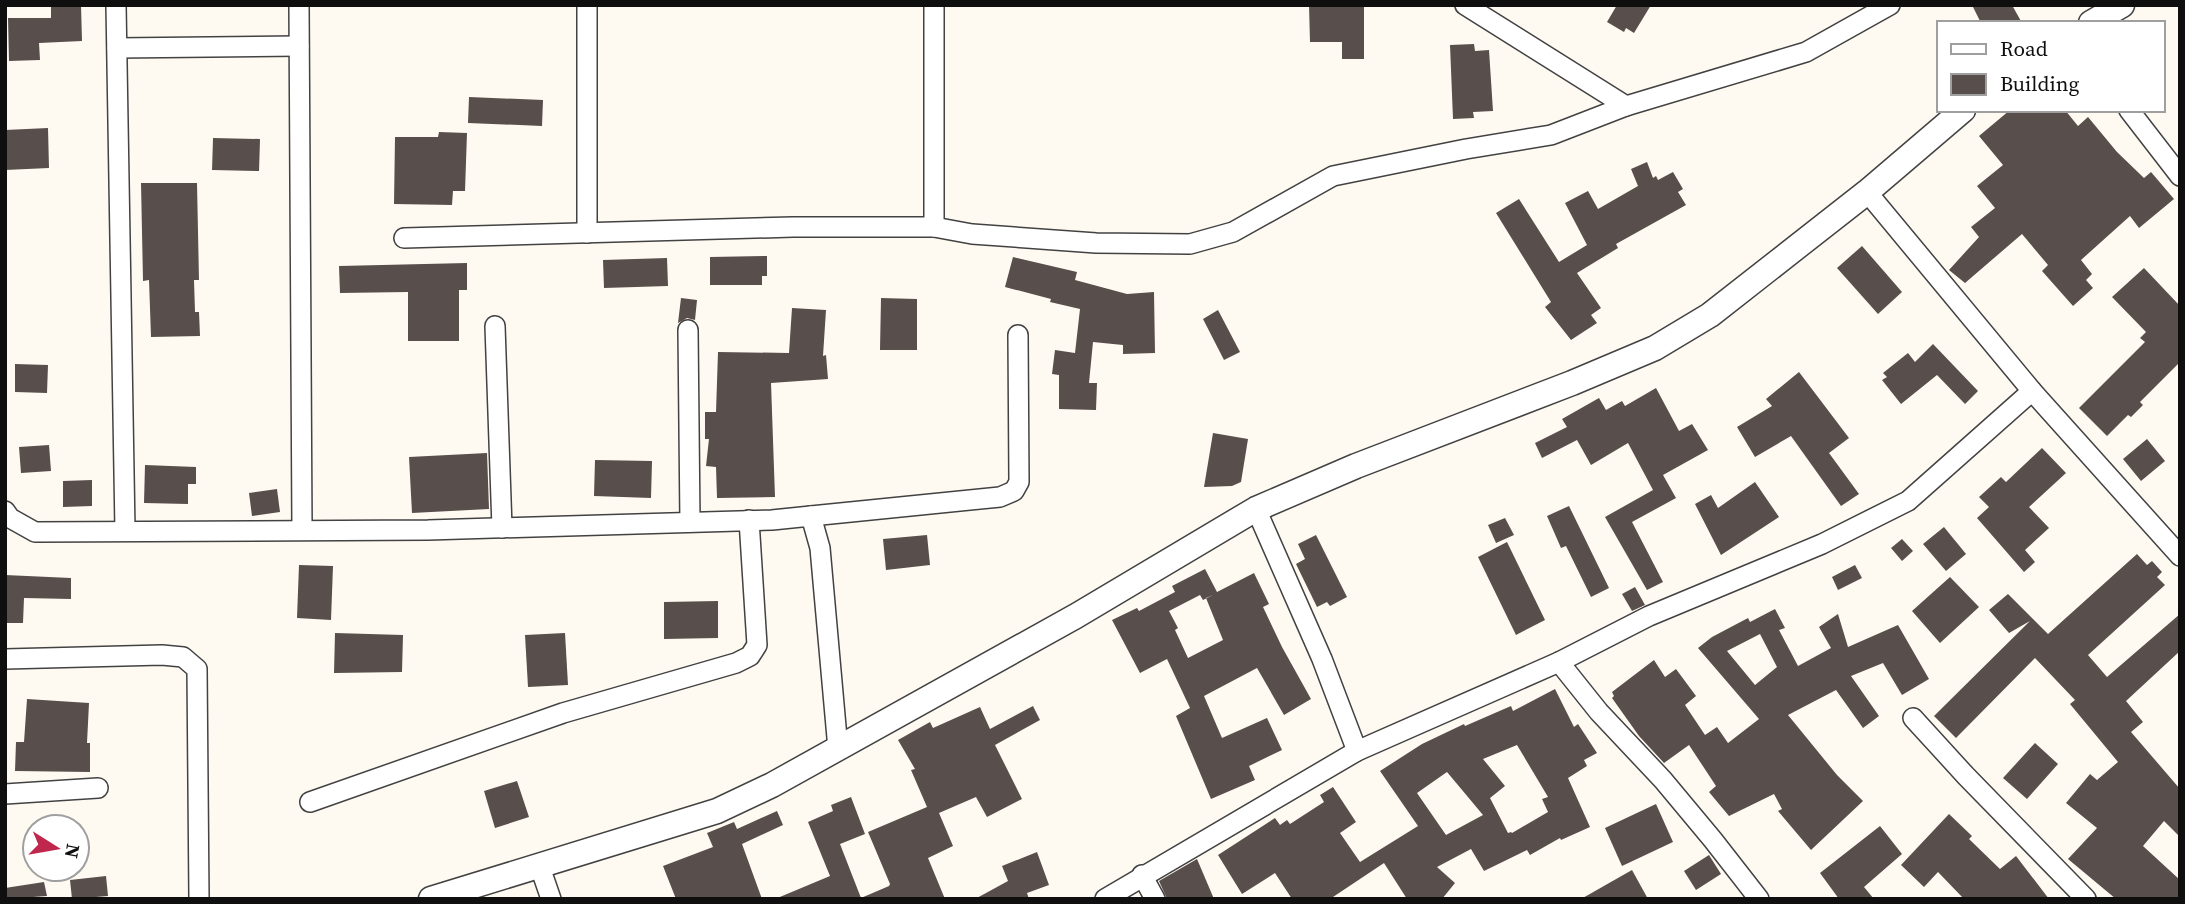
<svg xmlns="http://www.w3.org/2000/svg" width="2185" height="904" font-family="'Source Serif 4',serif">
<style>
.building{fill:#584e4b;fill-rule:evenodd}
.lines{fill:none;stroke-linecap:round;stroke-linejoin:round}
.minor-casing{stroke:#424242;stroke-width:22}
.tertiary-casing{stroke:#424242;stroke-width:27}
.minor{stroke:#fff;stroke-width:19}
.tertiary{stroke:#fff;stroke-width:24}
</style>
<rect width="100%" height="100%" fill="#fffaf1"/>
<g class="building">
<path d="M51,5H81L82,41L39,43L40,60L9,61L8,18H51Z"/>
<path d="M1309,5H1364V59H1342V42H1310Z"/>
<path d="M1617,5H1651L1634,33L1626,28L1624,32L1607,22Z"/>
<path d="M1972,5H2012L2022,23H1981Z"/>
<path d="M1474,44L1475,51L1489,50L1493,111L1473,112L1474,118L1453,119L1450,45Z"/>
<path d="M469,97L543,100L542,126L468,123Z"/>
<path d="M2010,110H2065L2078,126L2088,117L2117,152L2144,178L2151,172L2174,199L2139,228L2130,216L2081,260L2092,274L2086,280L2093,288L2073,306L2042,271L2048,265L2022,234L1965,283L1949,270L1979,237L1971,227L1995,208L1977,186L2003,165L1979,136Z"/>
<path d="M48,128L49,168L5,170V130Z"/>
<path d="M439,132L467,133L465,191H453L452,205L394,204L395,137H438Z"/>
<path d="M213,138L260,139L259,171L212,170Z"/>
<path d="M1647,162L1653,178L1656,176L1658,180L1673,172L1683,189L1678,192L1686,205L1616,244L1618,248L1577,273L1601,308L1591,315L1597,323L1571,340L1545,307L1551,302L1496,213L1519,199L1559,262L1587,245L1565,203L1588,191L1598,209L1638,186L1631,169Z"/>
<path d="M141,183H197L199,280H194L195,312H199L200,336L151,337L149,280L143,281Z"/>
<path d="M1862,246L1902,292L1878,314L1837,268Z"/>
<path d="M767,256V276H762V285H710V257Z"/>
<path d="M1013,257L1077,272L1075,280L1127,294L1154,292L1155,353L1123,354V345L1093,342L1089,383H1097L1096,410L1059,409V375L1052,374L1055,350L1075,353L1080,309L1050,302L1051,299L1005,287Z"/>
<path d="M667,258L668,286L604,288L603,260Z"/>
<path d="M467,263V290H459V341H408V292L340,293L339,266Z"/>
<path d="M2144,268L2180,306V362L2140,402L2143,405L2131,417L2128,415L2107,436L2079,408L2145,342L2140,338L2146,332L2112,297Z"/>
<path d="M681,298L697,300L695,320L687,318L678,323Z"/>
<path d="M881,298L917,299V350H880Z"/>
<path d="M792,308L826,310L823,356L826,355L828,379L771,383L775,497L717,498L716,467L706,466L709,439H705V412H716L718,352L789,353Z"/>
<path d="M1218,310L1240,352L1224,360L1203,319Z"/>
<path d="M1933,344L1978,391L1965,404L1937,375L1901,404L1882,380L1887,377L1883,373L1908,353L1915,362Z"/>
<path d="M15,364L48,365L47,393L15,392Z"/>
<path d="M1799,372L1849,438L1829,453L1859,494L1841,506L1791,436L1755,457L1737,427L1772,406L1766,399Z"/>
<path d="M1656,388L1679,431L1692,424L1708,450L1663,475L1676,498L1632,522L1663,582L1647,590L1605,517L1653,490L1628,443L1591,465L1577,440L1542,458L1535,443L1567,427L1562,419L1599,398L1606,410L1622,401L1625,406Z"/>
<path d="M1213,433L1248,439L1241,482L1232,486L1204,487Z"/>
<path d="M2147,439L2165,461L2141,481L2123,459Z"/>
<path d="M49,445L51,471L21,473L19,447Z"/>
<path d="M2042,448L2066,473L2029,507L2049,528L2025,550L2035,562L2024,572L1977,518L1989,507L1979,497L2001,477L2006,482Z"/>
<path d="M487,453L489,509L412,513L409,457Z"/>
<path d="M595,460L652,461L651,498L594,496Z"/>
<path d="M145,465L196,467V484H188V504L144,503Z"/>
<path d="M92,480V506L63,507V481Z"/>
<path d="M1755,482L1779,517L1721,555L1695,504L1711,495L1718,508Z"/>
<path d="M277,489L280,512L252,516L249,493Z"/>
<path d="M1569,506L1609,588L1591,597L1566,546L1561,548L1547,516Z"/>
<path d="M1505,518L1514,535L1496,543L1488,525Z"/>
<path d="M1944,527L1966,554L1946,571L1923,544Z"/>
<path d="M927,535L930,565L886,570L883,539Z"/>
<path d="M1316,535L1347,597L1330,606L1327,602L1317,607L1296,564L1305,559L1298,544Z"/>
<path d="M1902,539L1913,551L1902,561L1891,548Z"/>
<path d="M1507,542L1545,620L1516,635L1478,557Z"/>
<path d="M2137,554L2147,565L2152,561L2162,572L2157,577L2165,585L2088,655L2107,677L2180,614V651L2126,701L2143,722L2131,732L2180,789V837L2164,821L2143,846L2180,880V899H2116L2068,859L2097,828L2066,803L2090,774L2097,780L2118,762L2070,704L2075,700L2035,658L1956,738L1934,716L2030,621L2009,633L1989,610L2008,594L2048,634Z"/>
<path d="M299,565L333,566L331,620L297,618Z"/>
<path d="M1855,565L1862,578L1838,590L1832,577Z"/>
<path d="M1205,569L1217,592L1254,573L1269,604L1263,607L1282,647L1311,699L1284,715L1257,668L1204,696L1222,738L1267,718L1282,750L1249,766L1255,780L1211,799L1176,716L1190,708L1167,659L1140,673L1112,620L1137,608L1139,611L1175,592L1172,586ZM1200,595L1203,600L1213,595L1206,598L1223,640L1188,658L1175,630L1178,628L1169,611Z"/>
<path d="M5,575L71,578V599L24,598L23,623H5Z"/>
<path d="M1950,577L1979,607L1940,643L1912,611Z"/>
<path d="M1635,587L1645,605L1632,611L1622,594Z"/>
<path d="M718,601V638L664,639V602Z"/>
<path d="M1775,609L1785,628L1779,630L1798,666L1831,648L1819,627L1838,614L1848,647L1898,625L1929,679L1902,695L1883,663L1851,676L1879,716L1863,728L1836,690L1788,715L1837,775L1863,801L1811,850L1778,811L1782,809L1774,794L1729,816L1709,792L1716,786L1689,745L1664,763L1639,736L1612,698L1614,696L1612,692L1654,660L1665,677L1676,669L1696,696L1685,705L1705,735L1717,727L1728,743L1759,719L1698,648L1712,637L1748,618L1750,622ZM1760,634L1777,667L1755,685L1727,651Z"/>
<path d="M335,633L403,635L402,672L334,673Z"/>
<path d="M565,633L568,685L528,687L525,635Z"/>
<path d="M1555,689L1574,727L1578,724L1597,753L1584,760L1587,766L1568,778L1590,827L1561,840L1560,838L1530,855L1527,850L1484,871L1471,849L1437,867L1455,883L1442,899H1407L1384,863L1330,899H1292L1275,873L1242,894L1218,855L1275,818L1280,825L1287,820L1290,824L1324,802L1320,795L1333,787L1356,822L1340,833L1360,862L1418,826L1380,771L1422,744L1464,724L1465,726L1511,706L1513,711ZM1517,745L1548,797L1542,799L1548,812L1512,833L1511,832L1508,833L1490,798L1505,786L1483,759ZM1447,772L1483,815L1446,835L1417,793Z"/>
<path d="M27,699L89,703L87,743H90V772L15,771L16,742H24Z"/>
<path d="M1033,706L1040,720L995,745L1022,799L987,817L976,797L939,813L953,846L928,858L945,899H775L830,876L808,822L833,811L831,805L851,797L865,834L840,844L861,898L889,886L890,884L868,832L927,807L911,770L915,769L898,740L930,722L933,728L980,707L990,729Z"/>
<path d="M2035,743L2058,764L2027,799L2003,778Z"/>
<path d="M517,781L529,817L495,828L484,791Z"/>
<path d="M1656,804L1673,842L1622,866L1605,828Z"/>
<path d="M777,811L783,825L742,844L762,899H676L663,866L713,847L707,833L734,822L737,829Z"/>
<path d="M1949,814L1972,836L1969,839L2000,869L2016,856L2049,899H1964L1938,872L1924,887L1901,865Z"/>
<path d="M1880,826L1902,854L1864,887L1874,899H1839L1820,873Z"/>
<path d="M1037,852L1049,885L1027,893L1029,899H975L1008,881L1002,866Z"/>
<path d="M1709,855L1721,874L1696,890L1684,871Z"/>
<path d="M1197,859L1214,899H1167L1159,881Z"/>
<path d="M1632,870L1648,899H1581Z"/>
<path d="M106,876L108,896L72,899L70,880Z"/>
<path d="M44,882L47,896L5,899V888Z"/>
</g>
<g class="lines">
<defs>
<g id="minor">
<path d="M116,5L125,531"/>
<path d="M299,5L302,530"/>
<path d="M587,5V233"/>
<path d="M934,5V227L972,234L1096,243L1190,244L1233,232L1333,176L1466,149L1551,135L1626,106L1806,52L1890,5"/>
<path d="M1465,5L1626,106"/>
<path d="M117,48L299,46"/>
<path d="M2129,110L2180,176"/>
<path d="M1867,192L2032,391L2180,556"/>
<path d="M404,238L793,227H934"/>
<path d="M495,326L502,528"/>
<path d="M688,330L690,522"/>
<path d="M1256,509L1322,659L1357,751"/>
<path d="M5,511L10,518L35,532L428,530L772,520L811,516L820,548L838,749"/>
<path d="M811,516L1000,497L1014,491L1019,482L1018,335"/>
<path d="M5,659L162,655L183,657L197,669L199,899"/>
<path d="M1559,662L1599,712L1663,780L1713,840L1759,899"/>
<path d="M1913,718L1966,776L2086,899"/>
<path d="M5,794L98,788"/>
<path d="M310,802L563,713L736,663L750,656L757,645L749,520"/>
<path d="M540,867L551,899"/>
<path d="M1142,875L1155,899"/>
<path d="M1105,899L1357,751L1559,662L1649,616L1822,544L1908,501L2032,391"/>
</g>
<g id="tertiary">
<path d="M2091,23L2122,5"/>
<path d="M431,899L717,811L772,785L1076,616L1256,509L1356,466L1572,383L1655,348L1710,315L1867,192L1963,110"/>
</g>
</defs>
<use href="#minor" class="minor-casing"/>
<use href="#tertiary" class="tertiary-casing"/>
<use href="#minor" class="minor"/>
<use href="#tertiary" class="tertiary"/>
</g>
<rect width="2185" height="904" fill="none" stroke="#0f0f0f" stroke-width="14"/>
<rect x="1937" y="21" width="228" height="91" fill="#ffffff" stroke="#9f9f9f" stroke-width="2"/>
<rect x="1951" y="44" width="35" height="10" fill="#ffffff" stroke="#9f9f9f" stroke-width="2"/>
<text x="2000" y="56" font-size="21" fill="#0f0f0f">Road</text>
<rect x="1951" y="74" width="35" height="21" fill="#584e4b" stroke="#9f9f9f" stroke-width="2"/>
<text x="2000" y="91" font-size="21" fill="#0f0f0f">Building</text>
<g transform="translate(56 848) rotate(101)"><circle r="33" fill="#ffffff" stroke="#9f9f9f" stroke-width="2"/>
<path d="M0-5L12 26L0 18L-12 26Z" fill="#bf274c"/>
<text y="-10" font-size="19" font-weight="bold" text-anchor="middle" fill="#0f0f0f">N</text>
</g>
</svg>
